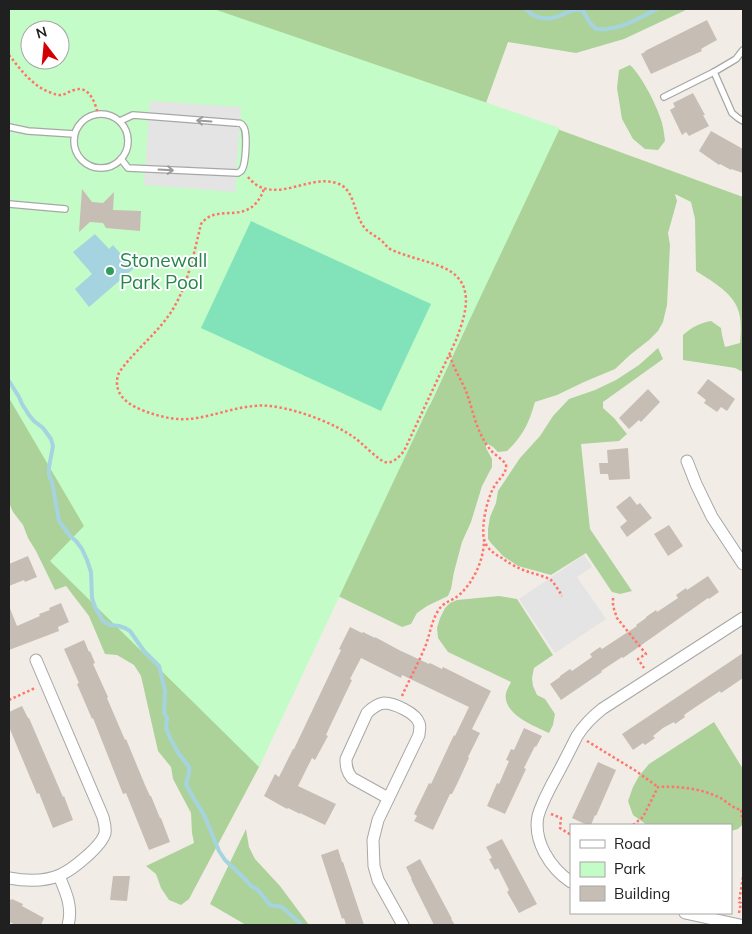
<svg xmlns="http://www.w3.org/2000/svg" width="752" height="934" font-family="Mulish,sans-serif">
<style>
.forest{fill:#acd29a}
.park{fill:#c3fcc6;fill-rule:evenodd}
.pitch{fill:#82e3bb}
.parking{fill:#e4e4e4}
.water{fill:#a5d4e0}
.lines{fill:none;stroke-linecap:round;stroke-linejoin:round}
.stream{stroke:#a5d4e0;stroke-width:4}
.building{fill:#c6bdb5}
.service-casing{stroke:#a7a7a7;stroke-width:8}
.minor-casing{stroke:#a7a7a7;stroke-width:13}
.path{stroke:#ff756a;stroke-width:2.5;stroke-dasharray:2.5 2.5;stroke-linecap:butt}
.service{stroke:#fff;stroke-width:5.5}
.minor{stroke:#fff;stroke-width:11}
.oneway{stroke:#9b9b9b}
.leisure-dot{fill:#2e9e5b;stroke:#fff;stroke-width:2}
.labels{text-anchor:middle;stroke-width:4;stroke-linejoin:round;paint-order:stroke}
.leisure-label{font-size:19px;fill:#27864d;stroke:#fff;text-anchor:start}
</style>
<rect width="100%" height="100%" fill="#f1ede6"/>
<g class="forest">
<path d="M100,9H688L624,39L576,53L508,42L486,103L743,197V372L735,368L683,360V335C692,327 700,323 711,321L721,328L722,335L725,347L740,343C741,331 742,318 737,307C730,291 710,280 696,271L695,219L691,202L675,194L677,201L668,233L670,245L667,305L663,322L658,331L649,340L630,355L615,369L584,382L557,395L535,402C529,423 523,436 507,451L498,452L493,447L486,443V448L492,459V467L482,486L471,522L462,542L454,572L451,589L448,596L427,606L417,613L411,624L402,627L334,594L259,767L189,899L181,905L169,900L161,888L156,874L146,866L194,843L192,833L191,813L173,779L171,767L158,751L141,676L134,665L117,655L105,654L89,616L66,586L55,590L36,551L28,538L23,525L13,512L9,503V213L423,408L430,405L467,325L471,305L60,60Z"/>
<path d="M630,65C641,75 655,102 660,117C663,124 664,133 665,141L658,150L645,149L633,139L622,119L617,88L619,70Z"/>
<path d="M658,348L663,359L603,402V408L614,418L627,434L619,441L581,444L590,529L632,591L620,594L612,592L586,553L551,575L518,566L503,556L491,543L488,539V529L490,517L496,503L498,491L520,458L540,436L553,416L569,399L595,390L616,380L639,365Z"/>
<path d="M499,596L517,599L553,655L534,668L532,678L533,686L537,695L545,699L555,714L553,725L549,733C534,726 502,714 506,693C507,689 510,685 511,682L448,652L438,638L437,628L440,618L445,608L450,603L457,600Z"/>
<path d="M714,722L743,769V824L738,829L731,831V825H647L633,815L628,801L633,787L639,776L649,764Z"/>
<path d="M246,829L249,847L255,859L280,886L309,925H246L210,904Z"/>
</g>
<path class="park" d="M9,9H214L560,128L259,767L50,561L84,526L9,398ZM30,30H60V60H30Z"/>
<path class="pitch" d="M251,221L431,304L381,411L201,328Z"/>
<g class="parking">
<path d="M150,101L241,107L235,192L144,185Z"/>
<path d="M584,555L592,567L577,577L606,619L555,653L519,599Z"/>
</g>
<path class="water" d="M95,234L109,249L113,245L133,268V269L89,307L75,289L92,274L73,252Z"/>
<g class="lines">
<g class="stream">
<path d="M526,9C533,18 545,20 556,17C566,14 573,7 583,11L590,23L596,29C618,31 638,19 657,9"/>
<path d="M9,381L19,397L22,404L29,415L34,421L43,428L51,439L53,446L49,467V475L52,482L59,521L70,536L76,541L82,549L87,560L91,572L92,598L95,607L103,621L110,625L119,626L125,628L130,631L144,651L159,666L165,691L164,713L167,718L166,728L170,738L179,754L189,767V773L186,784L190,792L205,817L219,851L225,860L245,879L251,886L258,890L270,905L282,907L302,925"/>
</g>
</g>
<g class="building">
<path d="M707,20L717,40L706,46L701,49L702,51L651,74L641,54L645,52V51Z"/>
<path d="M693,93L705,115H703L709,126L689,136L686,132L682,135L670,110L675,107L673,103Z"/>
<path d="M711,131L743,149V173L731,169V170L720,164L719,165L699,151Z"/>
<path d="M82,189L92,202L103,203L114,192L113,210L141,211L140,231L106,228L103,223L90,222L79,232Z"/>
<path d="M708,379L735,399L727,411L721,407L717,412L704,403L706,400L697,393Z"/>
<path d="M648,389L660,402L641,422L639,420L629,429L619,418Z"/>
<path d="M628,448L630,479L609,480L608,474H600L599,463H608L607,450Z"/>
<path d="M630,496L637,505L640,503L652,518L627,537L620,527L627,521L616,507Z"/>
<path d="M669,525L683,546L668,556L654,534Z"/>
<path d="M28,556L37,577L25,582L24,580L9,586V564Z"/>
<path d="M708,576L719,592L709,599L708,598L633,651L623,658L622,657L601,671L602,672L561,700L550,684L560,677V676L570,669L572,671L592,657L590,654L600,647L602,649L637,626L636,625L646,618V617L656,610L657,612L678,598L676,595L686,588L687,590Z"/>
<path d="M61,603L69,622L58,627L59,631L9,650V606L17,626L40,616L39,614L50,610L49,608Z"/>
<path d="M350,627L362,633L363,632L375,638V637L399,650L429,664L430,663L442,669L443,667L491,691L472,729L480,733L468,757L469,758L458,782L452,794H450L433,830L414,821L417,816L414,814L429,783L431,784L454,735L455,736L469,707L402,675L401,678L361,658L350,679L352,680L332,722L326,735L328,736L315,760L312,758L298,786L336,804L325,825L300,813V814L288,808L287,809L264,796L275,774L279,777L293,749H294L341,650L339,649Z"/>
<path d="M84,640L89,652L90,651L95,663L93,664L108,697L107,698L125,740L126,739L145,785L150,796H151L160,818H161L170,842L149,850L126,793L123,794L93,718L92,719L77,684L79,683L64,649Z"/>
<path d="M743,653V678L721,693L720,691L694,708L684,715L685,717L675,724L674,722L663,728L653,736L655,738L645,745L643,743L633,750L622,734Z"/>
<path d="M22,706L28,718H29L63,797L64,796L73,820L53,828L39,793L37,794L9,727V712Z"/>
<path d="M524,728L542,736L536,747L535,746L524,768L526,769L505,814L487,806L497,783L499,784L509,761L506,760L511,749L514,750Z"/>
<path d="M598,762L616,770L596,816L595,815L591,825H587L572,818Z"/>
<path d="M502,839L537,904L519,913L507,892L509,890L498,868L495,870L489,859L492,858L486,847Z"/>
<path d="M338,849L342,862H343L364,925H346L344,918L342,919L321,855Z"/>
<path d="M420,859L452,919H451L455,925H434L411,879H412L406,867Z"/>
<path d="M113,876H130L127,901L110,900Z"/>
<path d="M9,899L11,900L12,899L23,904L22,906L44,918L41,925H16L9,922Z"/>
</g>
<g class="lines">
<defs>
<g id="service">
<path d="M743,50L736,59L714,72L732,113L738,118L743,121"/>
<path d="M664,97L714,72"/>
<circle cx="101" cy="141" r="27"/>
<path d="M120,121L133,115L236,123C240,123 241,123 243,126C248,131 246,166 241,171C240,172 239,172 238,173L128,168L121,159"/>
<path d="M9,127L28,131L74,134"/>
<path d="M9,204L65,209"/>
</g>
<g id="minor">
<path d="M687,461L696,484L712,517L743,564"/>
<path d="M388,798L352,778C347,772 346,767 346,759L367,713C372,708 377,704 384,703C394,703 416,713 419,723C421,726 419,731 419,735L378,820L373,840L374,866L378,880L403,925"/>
<path d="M59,876C66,892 73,908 68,925"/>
<path d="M9,878C25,881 44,882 60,875C72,870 102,846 105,833C106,827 104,822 103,817L36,660"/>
<path d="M571,882C550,868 533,841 538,816C541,805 547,794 552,784C561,768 569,752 577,736C584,725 592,717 602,709L743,618"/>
<path d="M685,913L740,925"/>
</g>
</defs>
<use href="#service" class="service-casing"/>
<use href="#minor" class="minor-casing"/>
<g class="path">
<path d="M9,55C21,70 33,87 52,93C64,98 64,93 74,90C89,85 95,102 98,114"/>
<path d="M248,177C252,182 257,186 263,188C288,196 314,174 339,184C354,190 354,212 362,224C366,232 375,235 382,241C385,244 387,247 390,249C407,257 425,260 442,267C476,281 467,312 456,340L404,451C399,457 393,464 385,462C378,460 362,443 355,438C334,423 297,409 270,406C242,403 215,417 188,419C175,420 162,417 150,413C141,410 131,406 124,399C116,391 115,380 120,371C136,349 159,332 173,309C188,284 194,253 201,224C218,201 249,229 264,189"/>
<path d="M450,355C453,368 461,379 466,391C473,410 476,431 489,448C493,454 501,458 506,464C507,474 499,478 494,487C487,498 481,527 484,539C486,548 494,554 502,558C509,563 517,568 526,571C531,573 548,577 551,580C555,584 559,591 562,596"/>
<path d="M613,598V606L617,618L646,654L638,659L644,668"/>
<path d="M402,696C409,680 418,664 425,647C430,635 431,622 438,611C444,601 451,602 459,595C474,582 484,559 484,540"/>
<path d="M9,700L35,688"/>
<path d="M587,741L636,771L658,787"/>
<path d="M741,810L743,823"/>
<path d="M551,814L561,818L560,828L571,835"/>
<path d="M633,825L643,817L658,787C678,786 698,788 716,796C726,799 733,811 743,809"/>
<path d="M739,913L741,903L739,902L743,877"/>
</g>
<use href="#service" class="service"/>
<use href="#minor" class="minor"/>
</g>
<defs><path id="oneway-shaft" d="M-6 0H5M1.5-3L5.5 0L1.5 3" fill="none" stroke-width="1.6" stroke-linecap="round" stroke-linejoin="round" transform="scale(1.25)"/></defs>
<g class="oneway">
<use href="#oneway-shaft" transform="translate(204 121) rotate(-176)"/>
<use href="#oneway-shaft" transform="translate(166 170) rotate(3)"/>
</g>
<circle class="leisure-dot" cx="110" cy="271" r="5"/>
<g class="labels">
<g class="leisure-label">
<text x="120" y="267">Stonewall<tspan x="120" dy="22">Park Pool</tspan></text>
</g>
</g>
<rect width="752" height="934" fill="none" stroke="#202020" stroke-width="20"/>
<rect x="570" y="824" width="162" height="90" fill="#ffffff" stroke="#a6a6a6"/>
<rect x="580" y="840" width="25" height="8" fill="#ffffff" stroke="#a6a6a6"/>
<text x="614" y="849" font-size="15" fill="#202020">Road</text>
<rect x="580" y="862" width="25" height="15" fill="#c3fcc6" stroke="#a6a6a6"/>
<text x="614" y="874" font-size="15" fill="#202020">Park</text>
<rect x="580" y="886" width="25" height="15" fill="#c6bdb5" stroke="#a6a6a6"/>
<text x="614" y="899" font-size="15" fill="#202020">Building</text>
<g transform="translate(45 45) rotate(344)"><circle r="24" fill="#ffffff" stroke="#a6a6a6"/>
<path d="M0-4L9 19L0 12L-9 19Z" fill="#d10005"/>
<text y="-8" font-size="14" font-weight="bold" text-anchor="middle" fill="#202020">N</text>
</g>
</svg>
